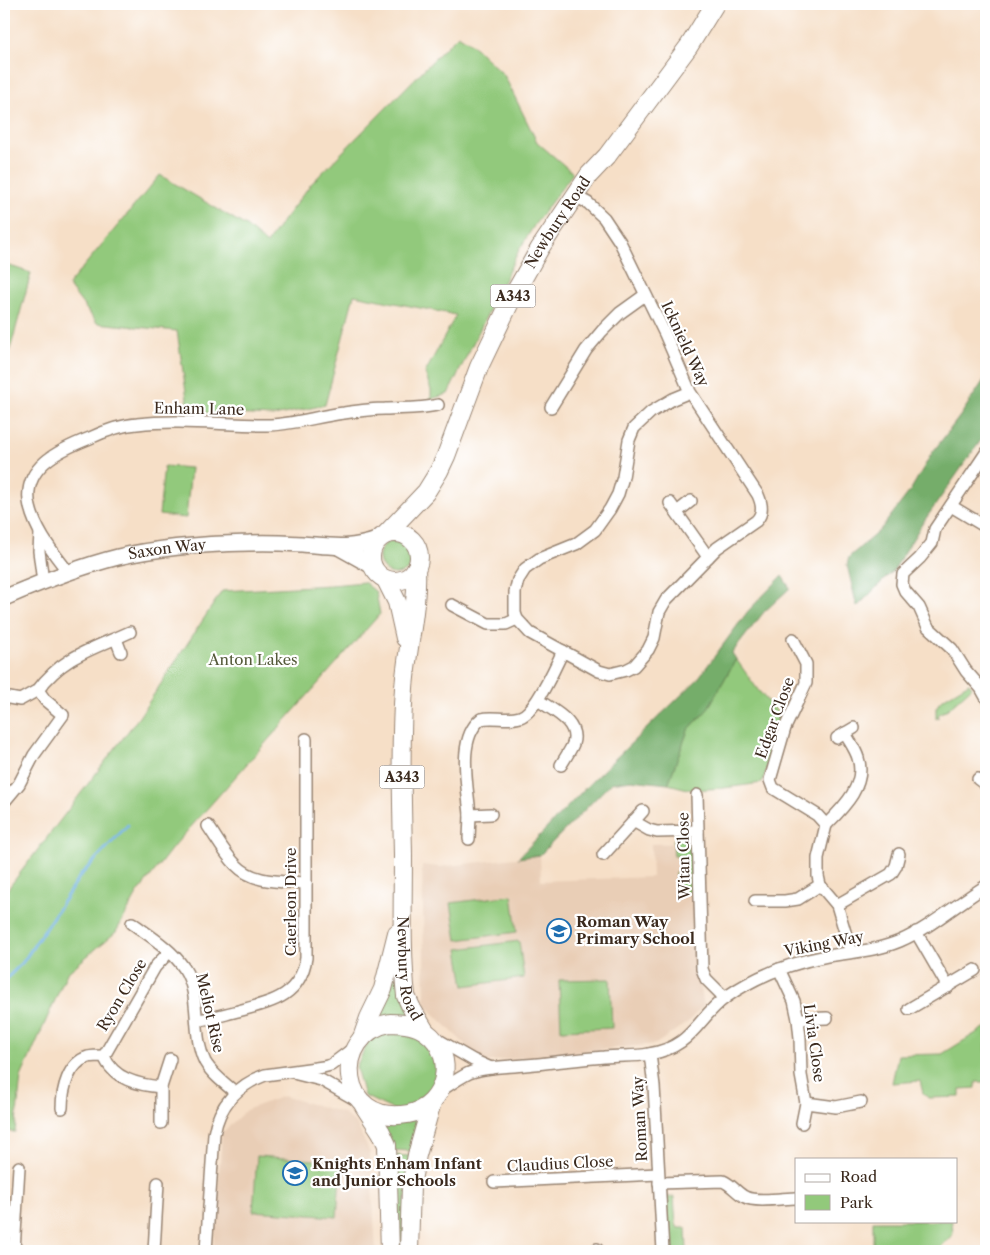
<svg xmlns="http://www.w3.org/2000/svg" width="990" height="1255" font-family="'Libre Caslon Text',serif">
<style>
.built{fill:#e9ceb6}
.green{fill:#92c97b;stroke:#667a4c}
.forest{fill:#75ad6b;stroke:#586c44}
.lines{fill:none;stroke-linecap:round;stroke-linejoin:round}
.stream{stroke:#73b3e7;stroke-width:3}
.street-casing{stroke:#988472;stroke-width:14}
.secondary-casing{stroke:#988472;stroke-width:18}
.primary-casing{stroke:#988472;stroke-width:20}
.street{stroke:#fff;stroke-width:11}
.secondary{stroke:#fff;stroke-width:15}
.primary{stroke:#fff;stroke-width:18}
.labels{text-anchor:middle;stroke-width:4.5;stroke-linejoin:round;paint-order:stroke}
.shield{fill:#fff;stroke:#766a62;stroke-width:1}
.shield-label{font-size:14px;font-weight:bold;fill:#3b2a1e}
.street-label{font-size:15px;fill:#3b2a1e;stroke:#fff}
.park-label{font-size:15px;fill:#555a3a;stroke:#fff}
.poi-label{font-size:15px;font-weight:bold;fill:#3b2a1e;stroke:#fff;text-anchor:start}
</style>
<rect width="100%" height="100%" fill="#fff"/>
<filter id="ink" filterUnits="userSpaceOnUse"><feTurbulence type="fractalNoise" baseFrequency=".02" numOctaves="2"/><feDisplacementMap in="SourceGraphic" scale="10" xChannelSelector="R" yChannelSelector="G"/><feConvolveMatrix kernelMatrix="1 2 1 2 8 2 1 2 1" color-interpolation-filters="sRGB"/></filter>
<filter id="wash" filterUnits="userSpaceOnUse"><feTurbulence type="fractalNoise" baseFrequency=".0096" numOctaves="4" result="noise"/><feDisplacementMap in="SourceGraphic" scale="20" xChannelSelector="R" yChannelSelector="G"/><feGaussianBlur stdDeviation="1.12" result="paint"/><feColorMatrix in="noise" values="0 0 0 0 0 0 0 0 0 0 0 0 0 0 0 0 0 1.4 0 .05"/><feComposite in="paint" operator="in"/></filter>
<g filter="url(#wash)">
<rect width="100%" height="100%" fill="#f6dfc7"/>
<g class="built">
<path d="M693,843L695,975L701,990L704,1005L688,1022L656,1044L483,1062L425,1005L422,865L439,867L540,855L541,881L652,877L651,844Z"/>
<path d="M283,1096L343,1113L357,1125L370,1153L376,1251H213L222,1133L246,1110Z"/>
</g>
<g class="green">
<path d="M458,35L469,42L504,75L537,142L573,173L535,224L519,250L448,394L431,399V390L425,373L456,315L354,295L325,405L274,416L189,412L177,331L97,323L68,285L160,175L246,226L267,244L276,230L311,184Z"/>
<path d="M4,264L31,273L4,372Z"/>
<path d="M164,466L191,468L186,518L159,515Z"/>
<circle cx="396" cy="557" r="17"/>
<path d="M364,582L376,592L380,614L173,847L137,894L116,932L67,973L21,1077L15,1132L4,1131V894L139,717L222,591L331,585Z"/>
<path d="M736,659L758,690L783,719L762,783L724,788L692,790L668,784L688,730L707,710Z"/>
<path d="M969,683L972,687L949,708L938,715L939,717L936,719V708L941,700Z"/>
<path d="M685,837L690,842L691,853H693L694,887C692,893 686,893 681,892L676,886L675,872H683L682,856H674L673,840Z"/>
<path d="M512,895L517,932L457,940L451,903Z"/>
<path d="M519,941L524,978L464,986L458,949Z"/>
<path d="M397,968L411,1017L375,1023Z"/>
<path d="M610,979L612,1028L561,1030L559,980Z"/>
<path d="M986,1027V1082H976V1088L960,1089V1097L928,1098L923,1093L920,1081L892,1083L898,1055L942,1054Z"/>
<path d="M389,1030L418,1035L433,1051L438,1073L426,1100L398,1112L364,1096L356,1067L369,1040Z"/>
<path d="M425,1116L410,1151L391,1150L379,1120L399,1123Z"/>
<path d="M393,1155L413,1156L404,1251H396Z"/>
<path d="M257,1156L341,1162L337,1217L253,1211Z"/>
<path d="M666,1197H674L676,1224L678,1228H686L687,1251H668Z"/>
<path d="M873,1221H952L953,1234L937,1251H873Z"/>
</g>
<g class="forest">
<path d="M986,377V433L922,524L894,570L857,607L847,565L849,557L880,530L910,491L932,453L960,416Z"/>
<path d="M782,576L790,588L764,612L732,653L736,659L707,710L688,730L668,784L631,780L611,783L540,855L518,858L594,779L697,680L748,611Z"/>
</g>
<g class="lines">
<path class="stream" d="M4,981L23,962L80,876L128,825"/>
</g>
</g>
<g filter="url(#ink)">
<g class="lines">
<defs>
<g id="street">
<path d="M575,196L588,203L604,218L620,242L665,334L690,392L758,495C762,504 764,513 756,521L717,548L666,600L659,612L654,638L648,650L634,666L626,670L610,674L599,671L530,633L517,619L515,613V592L518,580L525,569L539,559L576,544L595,530L610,509L618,494L623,477L629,440L634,428L651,412L673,399L690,392"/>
<path d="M551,407L586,350L602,331L620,313L645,295"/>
<path d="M986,453L935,529L932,543L920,558L903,574L902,584L905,591L919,607L928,627L952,649L966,671L981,688L986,697"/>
<path d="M670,503L708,557"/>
<path d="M951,506L986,527"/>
<path d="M677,512L691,501"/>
<path d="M40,533L39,551L43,582"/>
<path d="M68,572C53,552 36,532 30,507C21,467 59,450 90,438C105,431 121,425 137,424C180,419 223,425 266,425C292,425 318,416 344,413C358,411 372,409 385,409C403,408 420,409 438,405"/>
<path d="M452,605L488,624H506L517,619"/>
<path d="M116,639L121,652"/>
<path d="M793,639L806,664V683L785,728L770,780L773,788L817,815L826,825L818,858V876L820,885L837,905L851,952"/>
<path d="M38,690C63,656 93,649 130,632"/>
<path d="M4,697L20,700L38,690L45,700L63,715L34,755L19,784L4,802"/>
<path d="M538,700C552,710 580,722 573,744C570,751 565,758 561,765"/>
<path d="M837,738L854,728"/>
<path d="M978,779L986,785"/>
<path d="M697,795L702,969L706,979L725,998"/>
<path d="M491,814L470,815C468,787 456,739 481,719C494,716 507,721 520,717C536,712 555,667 563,651"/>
<path d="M633,821L649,830L657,832L698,831"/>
<path d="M826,825C843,808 867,785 858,758C856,750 849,741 845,733"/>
<path d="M208,826C217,839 225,854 236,865C254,884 282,881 306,883"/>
<path d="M469,839L470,815"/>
<path d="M603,855L643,811"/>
<path d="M755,901H785L798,899L820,885"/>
<path d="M837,905L891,874L896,866L899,854"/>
<path d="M132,923C150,936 171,949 184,968C202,996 191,1033 205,1062C212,1074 224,1083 235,1092"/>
<path d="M916,932L948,987"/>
<path d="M779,969L794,1001L798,1019L800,1038L801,1075L806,1103L802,1123"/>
<path d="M909,1009L975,970"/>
<path d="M798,1019L827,1018"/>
<path d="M197,1020C211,1019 225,1014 238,1011C271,1002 300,997 306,958V739"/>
<path d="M435,1038L473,1060L491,1068"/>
<path d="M650,1054L654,1086L663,1251"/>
<path d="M104,1056L155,967L169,952"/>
<path d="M297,1074L321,1080L360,1102"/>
<path d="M440,1091C449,1085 459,1078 469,1073C486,1066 507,1067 525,1065C551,1063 577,1059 604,1057C619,1055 634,1057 649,1054C693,1047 696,1019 726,997C756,976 790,963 827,956C852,952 876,951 900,941C930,928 958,903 986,886"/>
<path d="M806,1103L836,1107L861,1102"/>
<path d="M62,1108C62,1090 68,1063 88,1057C93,1056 99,1056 104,1056C113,1079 138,1085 161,1087"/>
<path d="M161,1123V1087L170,1059"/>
<path d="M494,1182L658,1174"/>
<path d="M659,1183L723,1181C732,1185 737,1193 745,1197C756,1203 784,1198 796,1198"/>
<path d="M597,1249V1251"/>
<path d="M14,1251L19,1167"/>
<path d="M154,1251L158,1183"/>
<path d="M206,1251L214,1134C219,1105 238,1085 265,1075L323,1067L331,1065L355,1047"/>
</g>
<g id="secondary">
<path d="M340,548L374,567"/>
<path id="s1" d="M4,598C41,582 78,567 118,557C160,547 206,544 249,543C267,542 285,543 302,544C330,546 350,550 377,540"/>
</g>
<g id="primary">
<circle cx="395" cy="557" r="24"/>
<path id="s2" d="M386,534L426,492L439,471L446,456L479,367L513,296L540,248L589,175L607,156L689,46L715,4"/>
<path id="s3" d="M416,568C418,609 407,648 404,688C400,744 402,800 403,855C403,902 401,950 406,996L412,1009L425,1031"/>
<path d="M386,580L397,602L405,638"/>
<path d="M390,1023C402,1023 416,1024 426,1032C458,1055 447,1107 408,1114C338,1127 330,1034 390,1023Z"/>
<path d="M362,1038L369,1018L383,989L397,933"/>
<path d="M364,1106L381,1132L387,1145L390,1251"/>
<path d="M409,1251L411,1185L417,1155L432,1102"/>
</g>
</defs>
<use href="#street" class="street-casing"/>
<use href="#secondary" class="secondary-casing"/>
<use href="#primary" class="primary-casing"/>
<use href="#street" class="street"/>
<use href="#secondary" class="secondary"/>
<use href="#primary" class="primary"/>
</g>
</g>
<defs>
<symbol id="school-ring" viewBox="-11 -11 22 22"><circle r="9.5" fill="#fff" stroke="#1f6fb2" stroke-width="1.5"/><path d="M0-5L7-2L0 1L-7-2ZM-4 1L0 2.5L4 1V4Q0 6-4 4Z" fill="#1f6fb2"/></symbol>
</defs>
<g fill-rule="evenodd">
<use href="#school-ring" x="545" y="917" width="28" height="28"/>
<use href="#school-ring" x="281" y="1159" width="28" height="28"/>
</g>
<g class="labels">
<g class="shield">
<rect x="490.5" y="284.5" width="45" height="23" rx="4"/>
<rect x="379.5" y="765.5" width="45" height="23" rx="4"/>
</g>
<g class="shield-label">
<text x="513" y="301">A343</text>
<text x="402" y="782">A343</text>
</g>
<g class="street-label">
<text dy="5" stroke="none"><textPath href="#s2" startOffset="359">Newbury Road</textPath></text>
<text transform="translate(685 344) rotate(65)" y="5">Icknield Way</text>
<text transform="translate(199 409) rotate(1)" y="5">Enham Lane</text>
<text dy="5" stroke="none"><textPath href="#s1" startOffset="171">Saxon Way</textPath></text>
<text transform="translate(775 718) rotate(-70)" y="5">Edgar Close</text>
<text transform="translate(684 856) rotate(-91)" y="5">Witan Close</text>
<text transform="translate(291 902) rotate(-90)" y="5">Caerleon Drive</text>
<text transform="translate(824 944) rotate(-11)" y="5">Viking Way</text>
<text dy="5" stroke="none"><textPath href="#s3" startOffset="402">Newbury Road</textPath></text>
<text transform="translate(122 995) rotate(-59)" y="5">Ryon Close</text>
<text transform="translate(210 1013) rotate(77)" y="5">Meliot Rise</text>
<text transform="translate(814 1043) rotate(82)" y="5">Livia Close</text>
<text transform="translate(640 1119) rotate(-93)" y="5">Roman Way</text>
<text transform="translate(560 1164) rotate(-3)" y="5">Claudius Close</text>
</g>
<g class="park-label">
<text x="253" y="665">Anton Lakes</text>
</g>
<g class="poi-label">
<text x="576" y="927">Roman Way<tspan x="576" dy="17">Primary School</tspan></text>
<text x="312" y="1169">Knights Enham Infant<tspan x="312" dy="17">and Junior Schools</tspan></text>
</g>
</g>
<rect width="990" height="1255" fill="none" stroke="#fff" stroke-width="20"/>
<rect x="795" y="1158" width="162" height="65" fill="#ffffff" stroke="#b1aaa5"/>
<rect x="805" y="1174" width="25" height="8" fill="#ffffff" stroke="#b1aaa5"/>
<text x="840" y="1182" font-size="15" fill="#3b2a1e">Road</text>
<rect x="805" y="1195" width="25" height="15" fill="#92c97b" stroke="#b1aaa5"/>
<text x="840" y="1208" font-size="15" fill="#3b2a1e">Park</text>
</svg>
